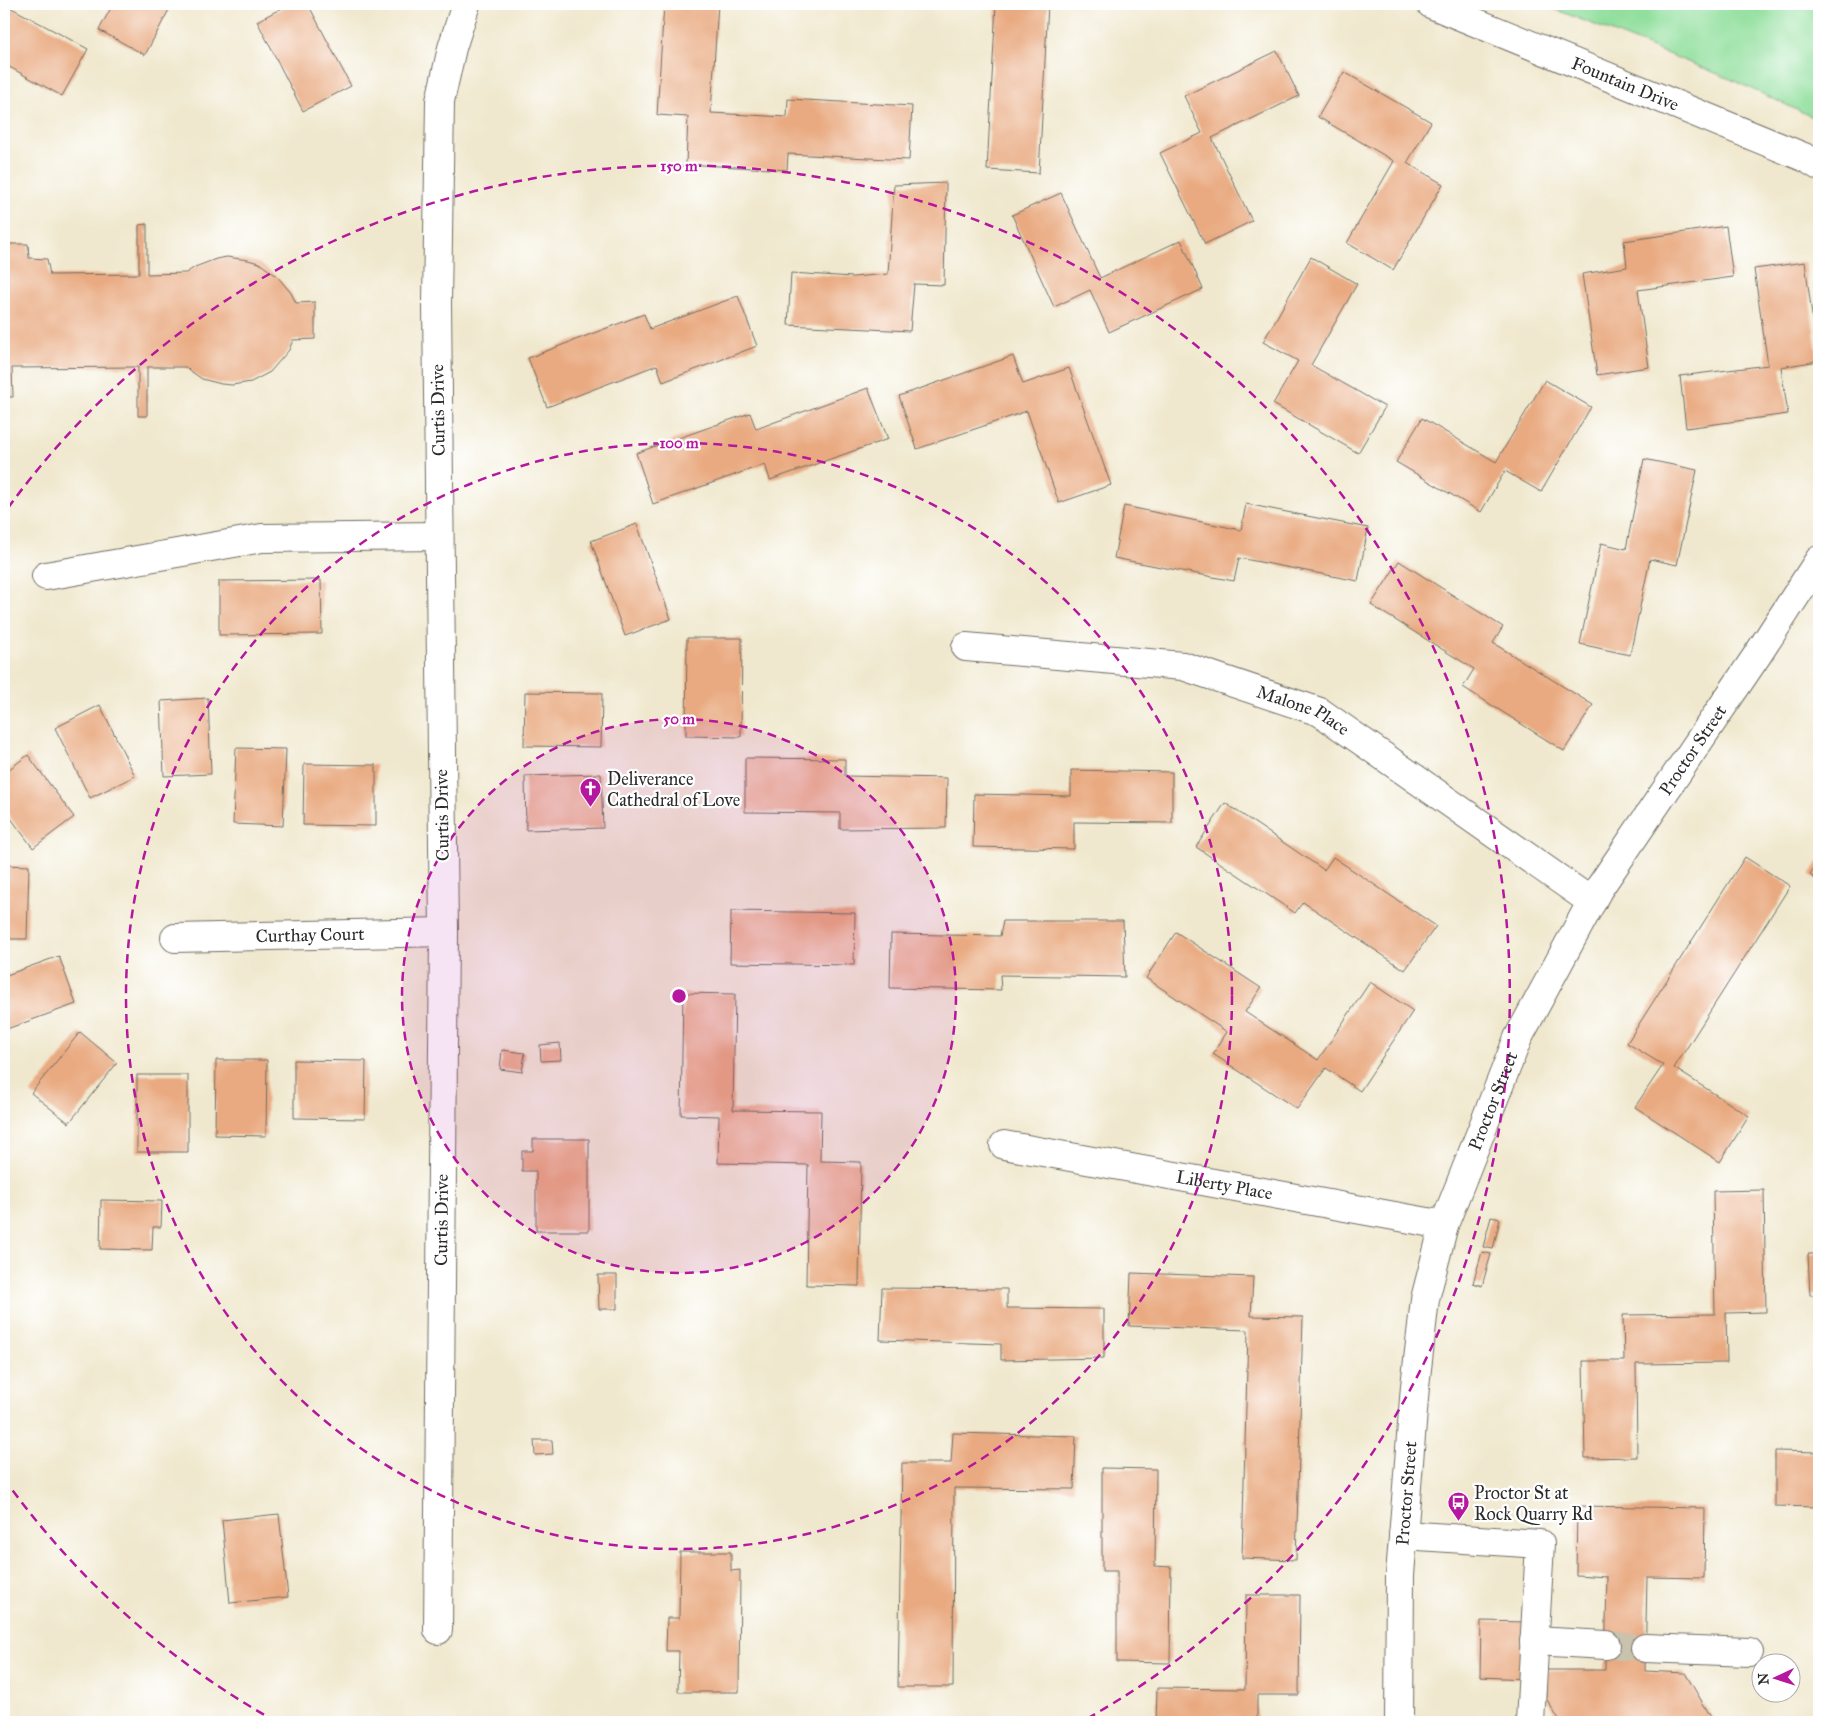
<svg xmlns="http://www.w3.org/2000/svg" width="1823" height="1726" font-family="'IM FELL Great Primer',serif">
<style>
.green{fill:#91df9d;stroke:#5e8564}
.building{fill:#e9aa81}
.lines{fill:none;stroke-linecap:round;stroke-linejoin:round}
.minor-tunnel{stroke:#c9c2ad;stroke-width:28;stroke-dasharray:28 14;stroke-linecap:butt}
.minor-casing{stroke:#706d64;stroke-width:30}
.minor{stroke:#fff;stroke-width:28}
.ring{fill:none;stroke:#b5179e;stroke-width:2.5;stroke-dasharray:9 6}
.labels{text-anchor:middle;stroke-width:4.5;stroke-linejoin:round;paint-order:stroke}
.street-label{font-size:18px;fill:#2b2b2b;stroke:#fff}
.poi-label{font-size:18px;fill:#2b2b2b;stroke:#fff;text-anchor:start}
.centre{fill:#b5179e;stroke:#fff;stroke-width:2.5}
.ring-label{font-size:15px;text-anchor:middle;font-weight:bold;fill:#b5179e;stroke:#fff;stroke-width:4.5;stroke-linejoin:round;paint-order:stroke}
</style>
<rect width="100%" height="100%" fill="#fff"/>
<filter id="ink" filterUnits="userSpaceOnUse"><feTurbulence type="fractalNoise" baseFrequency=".02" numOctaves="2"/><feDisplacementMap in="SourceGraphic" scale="10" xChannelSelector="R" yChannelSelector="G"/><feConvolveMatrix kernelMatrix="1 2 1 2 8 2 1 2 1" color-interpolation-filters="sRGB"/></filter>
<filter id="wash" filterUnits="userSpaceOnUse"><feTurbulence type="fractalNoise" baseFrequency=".0096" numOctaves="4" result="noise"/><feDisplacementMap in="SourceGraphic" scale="20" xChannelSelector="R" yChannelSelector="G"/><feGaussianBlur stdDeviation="1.12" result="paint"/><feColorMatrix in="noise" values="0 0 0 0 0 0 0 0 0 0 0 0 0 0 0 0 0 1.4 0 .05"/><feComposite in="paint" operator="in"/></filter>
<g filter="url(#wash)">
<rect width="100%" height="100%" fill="#f0e8ce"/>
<path class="green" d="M1542,4H1819V120L1728,78Z"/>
<g id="blocks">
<g class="building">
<path d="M4,4L88,49L62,96L4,64Z"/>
<path d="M113,4H172L145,55L99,30Z"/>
<path d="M290,4H308L351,86L303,111L257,21Z"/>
<path d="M664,4H718L711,113L787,117L788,99L912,106L909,160L788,154L787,170L686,164L688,117L657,115Z"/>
<path d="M996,4H1048L1039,173L987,170Z"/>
<path d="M1277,51L1299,96L1212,138L1252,221L1205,244L1160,153L1202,133L1184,96Z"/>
<path d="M1344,72L1431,122L1407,163L1443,184L1393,270L1347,243L1394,161L1318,117Z"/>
<path d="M946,183L944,285L914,284L910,331L788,325L791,273L853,277L888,274L894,185Z"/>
<path d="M1061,193L1100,278L1181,240L1203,289L1109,332L1090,290L1054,307L1012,215Z"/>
<path d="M147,224V274L186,273L195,267L216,259L227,257L248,260L259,263L277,276L291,293L296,303L315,302V339L293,340L289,350L270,372L251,382L232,385L221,384L202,379L185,367H147V416H138V367L12,368L13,397H4V244H28L29,258L47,259L50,275L139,274V225Z"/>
<path d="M1726,226L1733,277L1638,290L1649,367L1597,375L1582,274L1627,267L1624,241Z"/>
<path d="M1311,257L1357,284L1311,365L1385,407L1358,453L1273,404L1298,361L1263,342Z"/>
<path d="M1805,262L1818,361L1781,367L1788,414L1686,428L1680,376L1768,365L1754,269Z"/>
<path d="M738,296L757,346L663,382L657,365L547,407L528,358L644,314L650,329Z"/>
<path d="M1013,356L1023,384L1069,368L1111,485L1059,503L1027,411L917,449L899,396Z"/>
<path d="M1545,380L1591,407L1541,492L1505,471L1481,512L1396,462L1422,418L1496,462Z"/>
<path d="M868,388L888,439L770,480L765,464L653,504L636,453L750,413L756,429Z"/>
<path d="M1644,459L1697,470L1677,565L1650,559L1630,655L1580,644L1601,543L1626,549Z"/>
<path d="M1246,504L1368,528L1358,581L1239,558L1234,581L1114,558L1124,506L1241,530Z"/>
<path d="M637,524L671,619L625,636L591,541Z"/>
<path d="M1399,561L1503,627L1493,643L1593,705L1564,751L1463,687L1474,669L1371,605Z"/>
<path d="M321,580L322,634L219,635V581Z"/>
<path d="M687,638H742L741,737L686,736Z"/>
<path d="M525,692L602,693L601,747L524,746Z"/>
<path d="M208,698L211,774L164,776L161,701Z"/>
<path d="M100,705L135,776L90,798L55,728Z"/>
<path d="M236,748L286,749L283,826L233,824Z"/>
<path d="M28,755L74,817L33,848L4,809V773Z"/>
<path d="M745,758L845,759V776L947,778L946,828L840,829V813L745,812Z"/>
<path d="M304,764L376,765V826L303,825Z"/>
<path d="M1071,770L1172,772V823L1074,822V849L973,847L974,794L1071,796Z"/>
<path d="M601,774L603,828L526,830L525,776Z"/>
<path d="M1225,803L1324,870L1333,857L1436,926L1405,970L1303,902L1295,913L1196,847Z"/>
<path d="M1745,857L1790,886L1674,1068L1749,1116L1720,1162L1635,1107L1663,1065L1627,1043Z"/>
<path d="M1819,861V881L1810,875Z"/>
<path d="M4,865L29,866L27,939H4Z"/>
<path d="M731,911L855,913L854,965L730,963Z"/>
<path d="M1003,921H1123L1125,977L1000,975L1001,990L890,988L891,934L1000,936Z"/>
<path d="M1176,932L1261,988L1245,1012L1318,1060L1370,982L1413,1011L1360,1091L1326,1068L1297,1109L1213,1054L1227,1032L1146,978Z"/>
<path d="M59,956L76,1004L4,1030V976Z"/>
<path d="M683,993L735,994L733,1110L821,1111L820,1161L861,1162L859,1286L806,1285L808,1165L718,1163L719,1116L681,1115Z"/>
<path d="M80,1032L117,1063L69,1123L31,1093Z"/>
<path d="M560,1043L561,1060L541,1061L540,1045Z"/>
<path d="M502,1050L525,1053L522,1072L500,1069Z"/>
<path d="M216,1060H267L266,1136L215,1135Z"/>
<path d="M294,1060L366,1061L365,1119L294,1118Z"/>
<rect x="137" y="1075" width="51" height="77"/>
<path d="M533,1139H589V1231H536V1171H522V1151H533Z"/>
<path d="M1764,1190L1766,1312L1726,1313L1727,1363L1636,1364L1637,1457L1585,1458L1583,1361H1624L1623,1315L1715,1314L1713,1191Z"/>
<path d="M101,1200L162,1201L161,1227H153L152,1250L100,1249Z"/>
<path d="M1491,1217L1500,1219L1493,1249L1483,1247Z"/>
<path d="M1482,1252L1491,1254L1482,1286L1473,1283Z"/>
<path d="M1808,1254H1819V1295H1810Z"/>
<path d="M1131,1273L1253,1277L1251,1316L1303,1317L1296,1560L1242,1558L1248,1330L1129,1326Z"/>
<path d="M598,1275H617V1309H599Z"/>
<path d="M882,1288L1007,1289V1308L1104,1309V1358L1001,1360V1344L880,1340Z"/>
<path d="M953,1433L1076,1436L1074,1489L954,1488L953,1687H898L902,1463H951Z"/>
<path d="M534,1440H552L553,1454L535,1455Z"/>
<path d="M1775,1451L1819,1452L1818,1507L1775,1506Z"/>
<path d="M1102,1468L1156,1469L1155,1566L1171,1567L1170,1663L1117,1662V1571H1102Z"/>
<path d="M1577,1506L1705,1508L1704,1578L1647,1577L1645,1671L1685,1673L1714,1722H1560L1546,1698V1670H1605L1607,1577L1576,1575Z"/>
<path d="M279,1514L288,1597L230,1603L222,1520Z"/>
<path d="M680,1552H731V1571L740,1570L739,1692H678L679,1651H666L667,1618H679Z"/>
<path d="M1246,1595H1300L1299,1695H1257V1722H1156L1157,1688L1245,1689Z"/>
<path d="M1481,1621L1526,1622L1525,1679L1480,1677Z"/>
</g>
</g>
</g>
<g filter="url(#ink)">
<use href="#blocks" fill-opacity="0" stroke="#706d64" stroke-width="1"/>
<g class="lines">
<path class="minor-tunnel" d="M1606,1645L1645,1648"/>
<defs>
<g id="minor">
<path id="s1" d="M1431,4L1806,158L1819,166"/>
<path d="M46,576L262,538L439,536"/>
<path id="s2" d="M966,647L1183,666L1320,712L1592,902"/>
<path id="s3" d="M175,938L444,932"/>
<path id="s4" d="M1004,1145L1444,1225"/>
<path d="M1403,1535L1540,1544L1530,1722"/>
<path id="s5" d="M438,1630L444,932L437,304L440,101L452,48L466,4"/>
<path d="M1534,1641L1606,1645"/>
<path d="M1645,1648L1749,1652"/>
<path id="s6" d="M1399,1722L1400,1575L1415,1386L1425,1299L1444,1225L1518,1038L1598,890L1758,654L1819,560"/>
</g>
</defs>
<use href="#minor" class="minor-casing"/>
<use href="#minor" class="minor"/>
</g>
</g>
<circle cx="679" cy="996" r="277" fill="#b5179e" fill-opacity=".12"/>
<g class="ring">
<circle cx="679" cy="996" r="277"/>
<circle cx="679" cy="996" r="553"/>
<path d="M277 1722A830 830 0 0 1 8 1484M8 508A830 830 0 1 1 1081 1722"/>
</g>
<defs>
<symbol id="church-pin" viewBox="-11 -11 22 30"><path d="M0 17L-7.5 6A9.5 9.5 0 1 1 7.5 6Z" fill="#b5179e" stroke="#fff"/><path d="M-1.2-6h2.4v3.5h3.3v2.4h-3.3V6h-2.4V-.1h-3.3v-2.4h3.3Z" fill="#fff"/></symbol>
<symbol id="bus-pin" viewBox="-11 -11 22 30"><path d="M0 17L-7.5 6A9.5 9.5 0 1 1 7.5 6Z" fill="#b5179e" stroke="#fff"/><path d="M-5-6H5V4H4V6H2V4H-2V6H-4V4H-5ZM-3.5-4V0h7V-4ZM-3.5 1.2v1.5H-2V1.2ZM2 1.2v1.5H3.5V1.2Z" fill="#fff"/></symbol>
</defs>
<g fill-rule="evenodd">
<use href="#church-pin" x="578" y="776" width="25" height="34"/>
<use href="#bus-pin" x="1446" y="1490" width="25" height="34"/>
</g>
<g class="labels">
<g class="street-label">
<text dy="6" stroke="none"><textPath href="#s1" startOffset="210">Fountain Drive</textPath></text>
<text transform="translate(438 410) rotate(-91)" y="6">Curtis Drive</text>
<text dy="6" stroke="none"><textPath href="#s2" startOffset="346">Malone Place</textPath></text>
<text dy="6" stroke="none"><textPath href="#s6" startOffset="1039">Proctor Street</textPath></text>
<text transform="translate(442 815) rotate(-91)" y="6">Curtis Drive</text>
<text dy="6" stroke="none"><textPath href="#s3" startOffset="135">Curthay Court</textPath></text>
<text dy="6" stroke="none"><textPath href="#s6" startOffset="634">Proctor Street</textPath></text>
<text dy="6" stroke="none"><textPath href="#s4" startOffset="224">Liberty Place</textPath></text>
<text dy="6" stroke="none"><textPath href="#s5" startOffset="410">Curtis Drive</textPath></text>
<text dy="6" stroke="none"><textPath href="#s6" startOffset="229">Proctor Street</textPath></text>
</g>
<g class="poi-label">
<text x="607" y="785">Deliverance<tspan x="607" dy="21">Cathedral of Love</tspan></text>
<text x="1474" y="1499">Proctor St at<tspan x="1474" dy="21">Rock Quarry Rd</tspan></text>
</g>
</g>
<circle cx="679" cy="996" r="8" class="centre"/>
<g class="ring-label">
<text x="679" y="171">150 m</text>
<text x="679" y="448">100 m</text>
<text x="679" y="724">50 m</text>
</g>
<rect width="1823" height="1726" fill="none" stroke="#fff" stroke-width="20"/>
<g transform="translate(1776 1678) rotate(266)"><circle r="24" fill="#ffffff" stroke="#aaaaaa"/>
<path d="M0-4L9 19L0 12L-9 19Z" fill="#b5179e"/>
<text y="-8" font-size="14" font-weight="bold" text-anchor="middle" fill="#2b2b2b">N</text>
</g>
</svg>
